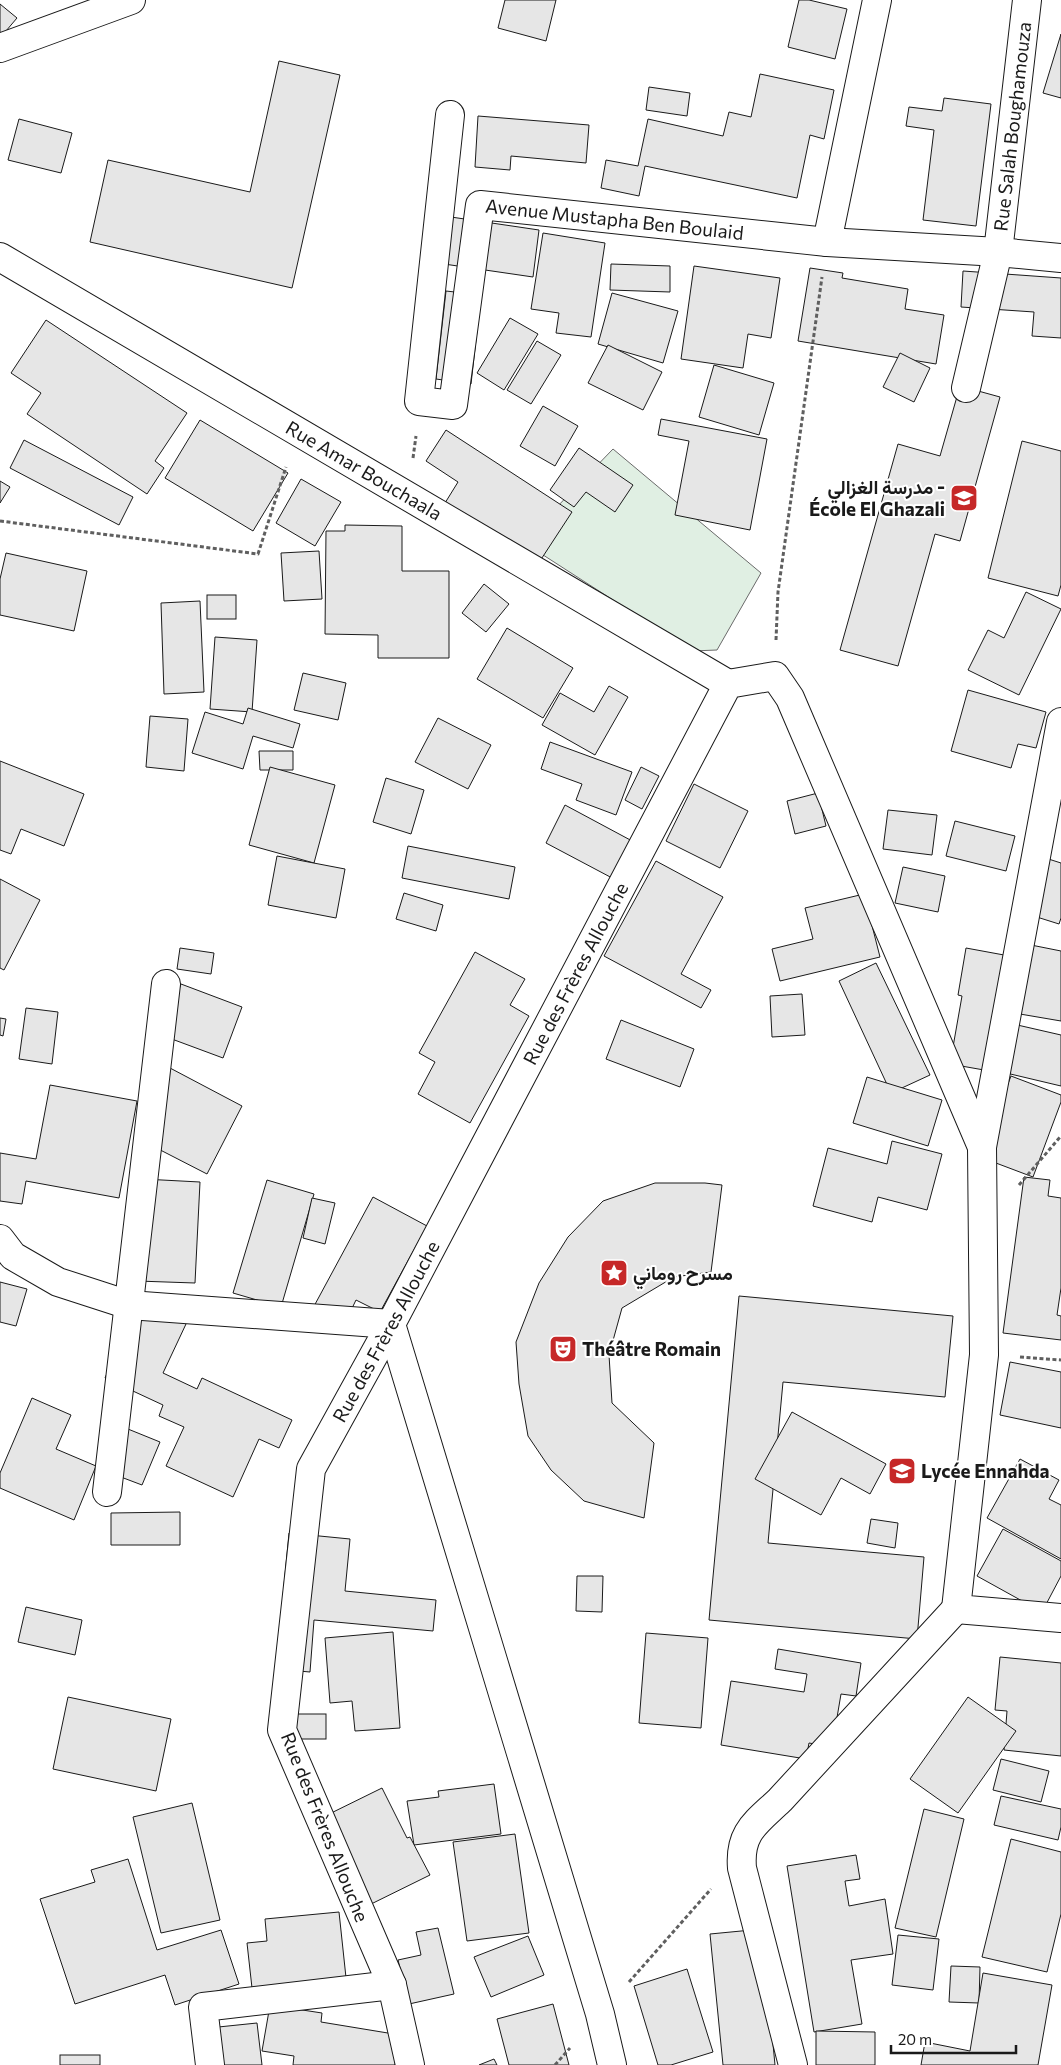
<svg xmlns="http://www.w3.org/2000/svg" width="1061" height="2065" font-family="Commissioner,Vazirmatn,sans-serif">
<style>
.green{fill:#e0efe3;stroke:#6a6a6a}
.building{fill:#e6e6e6;stroke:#1a1a1a}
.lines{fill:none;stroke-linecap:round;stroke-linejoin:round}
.minor-casing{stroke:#1a1a1a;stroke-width:30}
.path{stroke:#5f5f5f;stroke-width:3;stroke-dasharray:4 2.5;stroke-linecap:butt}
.minor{stroke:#fff;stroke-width:28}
.labels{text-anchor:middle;stroke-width:4;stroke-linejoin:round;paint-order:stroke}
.street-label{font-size:19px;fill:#1a1a1a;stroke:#fff}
.poi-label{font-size:19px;font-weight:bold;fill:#1a1a1a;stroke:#fff;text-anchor:start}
</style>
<rect width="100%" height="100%" fill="#fff"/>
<path class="green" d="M613,449L761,573L717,650L692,651L523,542Z"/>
<g class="building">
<path d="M505,0H556L546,41L498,28Z"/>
<path d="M799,0H809L847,9L835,59L788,47Z"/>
<path d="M0,4L17,18L0,38Z"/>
<path d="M1061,34V98L1043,93Z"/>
<path d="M279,61L340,75L292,288L90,242L108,160L250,192Z"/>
<path d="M760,74L834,90L824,139L810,135L797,198L645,166L639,196L601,188L606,160L638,166L648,119L723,136L729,112L751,117Z"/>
<path d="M649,87L690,93L687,116L646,110Z"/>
<path d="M944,98L991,104L976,226L923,220L934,130L906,126L909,107L942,111Z"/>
<path d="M478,116L589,125L586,163L511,156L510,170L475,167Z"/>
<path d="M19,119L72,133L61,173L8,160Z"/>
<path d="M451,217L539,230L533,277L444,264Z"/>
<path d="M543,233L605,243L591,337L556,333L559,313L531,309Z"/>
<path d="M611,264L670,266V292L610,290Z"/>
<path d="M694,266L780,278L771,338L748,334L743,368L681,359Z"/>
<path d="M810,268L843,273L842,278L908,289L905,309L944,315L936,364L798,341Z"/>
<path d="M963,271L1061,278V338L1032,336L1034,312L961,307Z"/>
<path d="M446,291L481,295L471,384L436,379Z"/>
<path d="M612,293L678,311L663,363L598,344Z"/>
<path d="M510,318L538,334L504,390L477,373Z"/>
<path d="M46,320L187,413L155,461L164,468L147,494L27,414L41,393L11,373Z"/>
<path d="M537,341L561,355L531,404L507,390Z"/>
<path d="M608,345L662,372L643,410L588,383Z"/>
<path d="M900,353L930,368L914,402L883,387Z"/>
<path d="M714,365L774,383L759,435L699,417Z"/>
<path d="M960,386L1000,397L960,541L935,534L898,666L840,650L898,444L940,456Z"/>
<path d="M543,406L578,426L555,466L520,446Z"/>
<path d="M661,419L767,439L750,530L675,515L689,441L658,435Z"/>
<path d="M200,420L288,473L253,531L165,478Z"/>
<path d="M446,430L572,512L538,564L445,503L458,482L426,461Z"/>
<path d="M24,440L133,497L119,525L10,468Z"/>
<path d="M1022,441L1061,451V585L1058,596L988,578Z"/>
<path d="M579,448L633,485L615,512L586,492L574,507L550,490Z"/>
<path d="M301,479L341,502L315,546L276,523Z"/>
<path d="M0,481L10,487L0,503Z"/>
<path d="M345,525L402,526V571H449V658H378V635L325,634L326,531H345Z"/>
<path d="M319,551L322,599L284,601L281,553Z"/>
<path d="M6,553L87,571L74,631L0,615V579Z"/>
<path d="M484,584L509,604L486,632L462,613Z"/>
<path d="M1026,592L1061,609L1019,695L968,670L988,630L1004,638Z"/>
<rect x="207" y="595" width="29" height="24"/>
<path d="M200,601L204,692L164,694L161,603Z"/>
<path d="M507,628L573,668L543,718L477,679Z"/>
<path d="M215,637L257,640L252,712L210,709Z"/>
<path d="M303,673L346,683L338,720L294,710Z"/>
<path d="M609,686L628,697L595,755L542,725L560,693L594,712Z"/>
<path d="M968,690L1046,712L1036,748L1018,744L1011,768L951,751Z"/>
<path d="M248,708L300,724L293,748L253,736L243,769L192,753L205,712L243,724Z"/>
<path d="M150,716L188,719L184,771L146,767Z"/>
<path d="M438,718L491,745L468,789L415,762Z"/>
<path d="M550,742L632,772L616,815L576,800L582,784L541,769Z"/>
<path d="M259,751H293V770H260Z"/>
<path d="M0,761L84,794L64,846L21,829L11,854L0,850Z"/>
<path d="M270,767L335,785L314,863L249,845Z"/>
<path d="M641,767L659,776L642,809L625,800Z"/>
<path d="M386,778L424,790L411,834L373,822Z"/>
<path d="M694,784L748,811L720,868L666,841Z"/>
<path d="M818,793L826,826L795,834L787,801Z"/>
<path d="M565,805L634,842L614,879L546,843Z"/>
<path d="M888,810L937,815L932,855L883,849Z"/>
<path d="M955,821L1015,836L1006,871L946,856Z"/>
<path d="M408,846L515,867L509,899L402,878Z"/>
<path d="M277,856L345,869L336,918L268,905Z"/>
<path d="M1039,856L1061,863V918L1059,924L1021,912Z"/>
<path d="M656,861L723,897L681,974L711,990L701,1008L604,956Z"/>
<path d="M903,867L945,876L938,912L895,903Z"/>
<path d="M0,879L40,900L4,970L0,968Z"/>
<path d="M404,893L443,905L436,931L396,919Z"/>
<path d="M864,894L880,957L780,981L772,949L813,939L805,908Z"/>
<path d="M1026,944L1061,951V1021L1014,1013Z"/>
<path d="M180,948L214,953L211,974L177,969Z"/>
<path d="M966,948L1004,955L984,1070L950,1064L962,996L958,995Z"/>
<path d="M475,952L525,979L510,1005L529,1016L470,1123L418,1094L435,1062L419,1053Z"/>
<path d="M876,963L930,1075L891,1093L839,981Z"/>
<path d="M181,984L242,1007L223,1058L161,1035Z"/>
<path d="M802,994L805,1035L772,1037L770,996Z"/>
<path d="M26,1008L58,1012L52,1064L19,1059Z"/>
<path d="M0,1018L6,1019L3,1036L0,1035Z"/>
<path d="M621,1020L694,1049L680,1087L606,1059Z"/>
<path d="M1013,1024L1061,1035V1086L1002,1072Z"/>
<path d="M170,1068L242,1106L207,1174L135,1137Z"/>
<path d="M1011,1076L1061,1095V1102L1033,1177L980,1157Z"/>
<path d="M867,1077L942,1100L928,1146L853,1123Z"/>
<path d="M50,1085L137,1101L119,1198L26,1181L22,1204L0,1201V1153L36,1159Z"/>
<path d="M892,1141L942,1154L927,1210L878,1197L872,1222L813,1206L828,1148L887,1164Z"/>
<path d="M1024,1177L1050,1180L1048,1196L1061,1198V1288L1057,1315L1061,1316V1340L1003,1333Z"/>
<path d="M143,1179L200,1182L195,1283L137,1281Z"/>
<path d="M267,1180L314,1194L281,1307L233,1293Z"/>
<path d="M655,1183H705L722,1185L711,1272L674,1277L622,1308L609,1355L612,1403L654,1443L644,1518L584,1501L551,1470L528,1436L519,1384L516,1342L539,1283L568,1237L603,1201Z"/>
<path d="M373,1197L427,1226L380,1312L356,1300L344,1325L313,1308Z"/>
<path d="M312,1198L335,1203L325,1244L303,1238Z"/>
<path d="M0,1282L27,1289L16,1326L0,1322Z"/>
<path d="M739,1296L953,1316L945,1397L783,1382L768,1543L924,1557L917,1639L709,1620Z"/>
<path d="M139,1302L186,1324L163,1373L197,1389L202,1378L292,1420L279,1448L259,1439L233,1497L166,1466L184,1427L159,1416L163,1405L105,1378Z"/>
<path d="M1010,1362L1061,1372V1428L1000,1415Z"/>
<path d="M32,1398L71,1415L56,1449L96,1466L74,1520L0,1488V1473Z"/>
<path d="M792,1412L886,1464L870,1494L841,1478L821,1515L755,1479Z"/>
<path d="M123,1427L160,1442L142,1485L105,1471Z"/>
<path d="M1020,1459L1059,1480L1049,1499L1061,1505V1559L987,1518Z"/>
<path d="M180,1512V1545H111V1513Z"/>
<path d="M871,1519L898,1523L895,1548L867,1543Z"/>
<path d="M1003,1529L1061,1561V1576L1042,1612L977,1576Z"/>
<path d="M289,1533L350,1539L345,1591L436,1600L433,1631L314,1620L310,1672L276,1669Z"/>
<path d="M577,1576H603L602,1612L576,1611Z"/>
<path d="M26,1607L82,1620L75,1655L18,1642Z"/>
<path d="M393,1632L400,1728L355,1731L352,1701L330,1703L325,1638Z"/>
<path d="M646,1633L708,1638L701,1728L639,1723Z"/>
<path d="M778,1649L861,1663L856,1696L841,1694L832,1747L809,1743L806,1759L721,1745L731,1681L804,1692L807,1674L775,1669Z"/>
<path d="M1000,1657L1061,1663V1756L1004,1750L1007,1711L995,1710Z"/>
<path d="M68,1697L171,1719L156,1791L53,1769Z"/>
<path d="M968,1697L1016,1731L958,1813L910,1779Z"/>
<rect x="295" y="1714" width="31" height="25"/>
<path d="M1001,1759L1049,1771L1041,1802L993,1790Z"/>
<path d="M494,1784L501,1834L414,1845L407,1801L439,1797L438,1791Z"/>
<path d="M382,1788L407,1838L410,1837L430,1875L363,1908L319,1819Z"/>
<path d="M1001,1796L1061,1809V1827L1058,1840L994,1825Z"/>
<path d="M192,1803L220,1920L161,1933L133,1817Z"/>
<path d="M924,1809L964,1819L936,1937L895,1928Z"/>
<path d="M515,1834L529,1933L467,1941L453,1842Z"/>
<path d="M1011,1839L1061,1852V1914L1047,1972L982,1957Z"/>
<path d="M856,1855L860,1879L845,1881L849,1906L885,1899L893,1954L851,1960L862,2024L814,2032L787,1866Z"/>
<path d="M128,1859L157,1950L221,1930L239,1984L175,2005L165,1975L75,2004L40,1899L95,1882L91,1870Z"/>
<path d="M339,1912L347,1987L253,1997L247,1943L267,1941L265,1919Z"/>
<path d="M438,1928L454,1994L409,2004L398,1960L421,1955L416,1932Z"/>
<path d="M762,1929L775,2065H723L710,1934Z"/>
<path d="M898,1935L939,1939L933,1990L892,1985Z"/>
<path d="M528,1936L544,1975L491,1997L474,1957Z"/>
<path d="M951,1966L980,1967L979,2003L949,2002Z"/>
<path d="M687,1969L713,2052L671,2065H658L634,1986Z"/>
<path d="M983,1973L1052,1985L1038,2065H921L925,2042L970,2051Z"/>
<path d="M553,2004L569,2065H509L497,2019Z"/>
<path d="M270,2005L322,2013L321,2022L400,2035L395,2065H293L294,2056L262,2051Z"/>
<path d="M257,2023L262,2065H202L199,2029Z"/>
<path d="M816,2031L875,2032V2065H816Z"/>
<rect x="60" y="2055" width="40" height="10"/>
<path d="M494,2059L497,2065H479Z"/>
</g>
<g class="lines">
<defs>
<g id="minor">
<path d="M0,48L131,0"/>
<path id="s1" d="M450,115L419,401L453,405L480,205L827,242L998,252L1061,258"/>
<path d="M827,242L877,0"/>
<path id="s2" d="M0,257L728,684"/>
<path id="s3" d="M966,388L998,252L1027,0"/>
<path d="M1061,722L982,1147L984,1355L956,1609L1061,1618"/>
<path d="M0,1239L13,1256L58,1282L129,1305L391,1324L600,2014L612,2065"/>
<path d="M107,1492L166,984"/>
<path d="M210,2065L203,2007L392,1985"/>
<path id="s4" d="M410,2065L392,1985L282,1730L311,1469L391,1324L728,684L775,676L790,698L982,1147"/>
<path d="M793,2065L742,1868C739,1832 756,1823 780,1800L956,1609"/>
</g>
</defs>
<use href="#minor" class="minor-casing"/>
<g class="path">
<path d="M413,458L416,436"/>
<path d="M0,521L258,554L286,467"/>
<path d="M776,640L778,592L822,277"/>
<path d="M1019,1185L1061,1136"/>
<path d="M1020,1357L1061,1360"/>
<path d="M629,1982L711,1889"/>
<path d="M555,2065L570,2048"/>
</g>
<use href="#minor" class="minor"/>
</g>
<defs>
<symbol id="school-square" viewBox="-11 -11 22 22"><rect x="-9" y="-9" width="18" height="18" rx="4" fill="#c62828" stroke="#fff"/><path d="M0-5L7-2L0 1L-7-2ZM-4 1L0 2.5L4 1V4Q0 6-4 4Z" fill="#fff"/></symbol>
<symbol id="sight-square" viewBox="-11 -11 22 22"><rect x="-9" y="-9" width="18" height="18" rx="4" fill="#c62828" stroke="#fff"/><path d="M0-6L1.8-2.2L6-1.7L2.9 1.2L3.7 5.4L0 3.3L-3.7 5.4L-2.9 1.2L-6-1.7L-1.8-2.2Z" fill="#fff"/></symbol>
<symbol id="theatre-square" viewBox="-11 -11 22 22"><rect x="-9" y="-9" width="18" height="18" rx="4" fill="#c62828" stroke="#fff"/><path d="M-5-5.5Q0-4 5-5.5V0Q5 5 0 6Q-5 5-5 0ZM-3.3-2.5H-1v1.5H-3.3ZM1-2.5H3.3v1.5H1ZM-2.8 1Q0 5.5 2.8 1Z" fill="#fff"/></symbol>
</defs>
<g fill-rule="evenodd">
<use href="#school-square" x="948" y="482" width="32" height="32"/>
<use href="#sight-square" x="598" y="1257" width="32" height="32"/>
<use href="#theatre-square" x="547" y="1333" width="32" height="32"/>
<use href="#school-square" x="886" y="1455" width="32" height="32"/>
</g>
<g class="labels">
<g class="street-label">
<text dy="7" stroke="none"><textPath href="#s3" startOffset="266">Rue Salah Boughamouza</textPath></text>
<text dy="7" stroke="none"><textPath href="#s1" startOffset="659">Avenue Mustapha Ben Boulaid</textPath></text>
<text dy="7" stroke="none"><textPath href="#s2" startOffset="422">Rue Amar Bouchaala</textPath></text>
<text dy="7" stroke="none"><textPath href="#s4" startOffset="1184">Rue des Frères Allouche</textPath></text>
<text dy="7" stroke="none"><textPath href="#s4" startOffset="779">Rue des Frères Allouche</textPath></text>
<text transform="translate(325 1827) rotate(68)" y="7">Rue des Frères Allouche</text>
</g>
<g class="poi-label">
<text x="945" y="494" text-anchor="end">مدرسة الغزالي -<tspan x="945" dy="22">École El Ghazali</tspan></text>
<text x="633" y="1280">مسرح روماني</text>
<text x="582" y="1356">Théâtre Romain</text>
<text x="921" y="1478">Lycée Ennahda</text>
</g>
</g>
<path d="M891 2045v8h125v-8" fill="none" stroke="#1a1a1a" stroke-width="2.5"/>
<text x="898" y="2045" font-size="15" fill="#1a1a1a" stroke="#ffffff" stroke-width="4" paint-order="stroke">20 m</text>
</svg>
